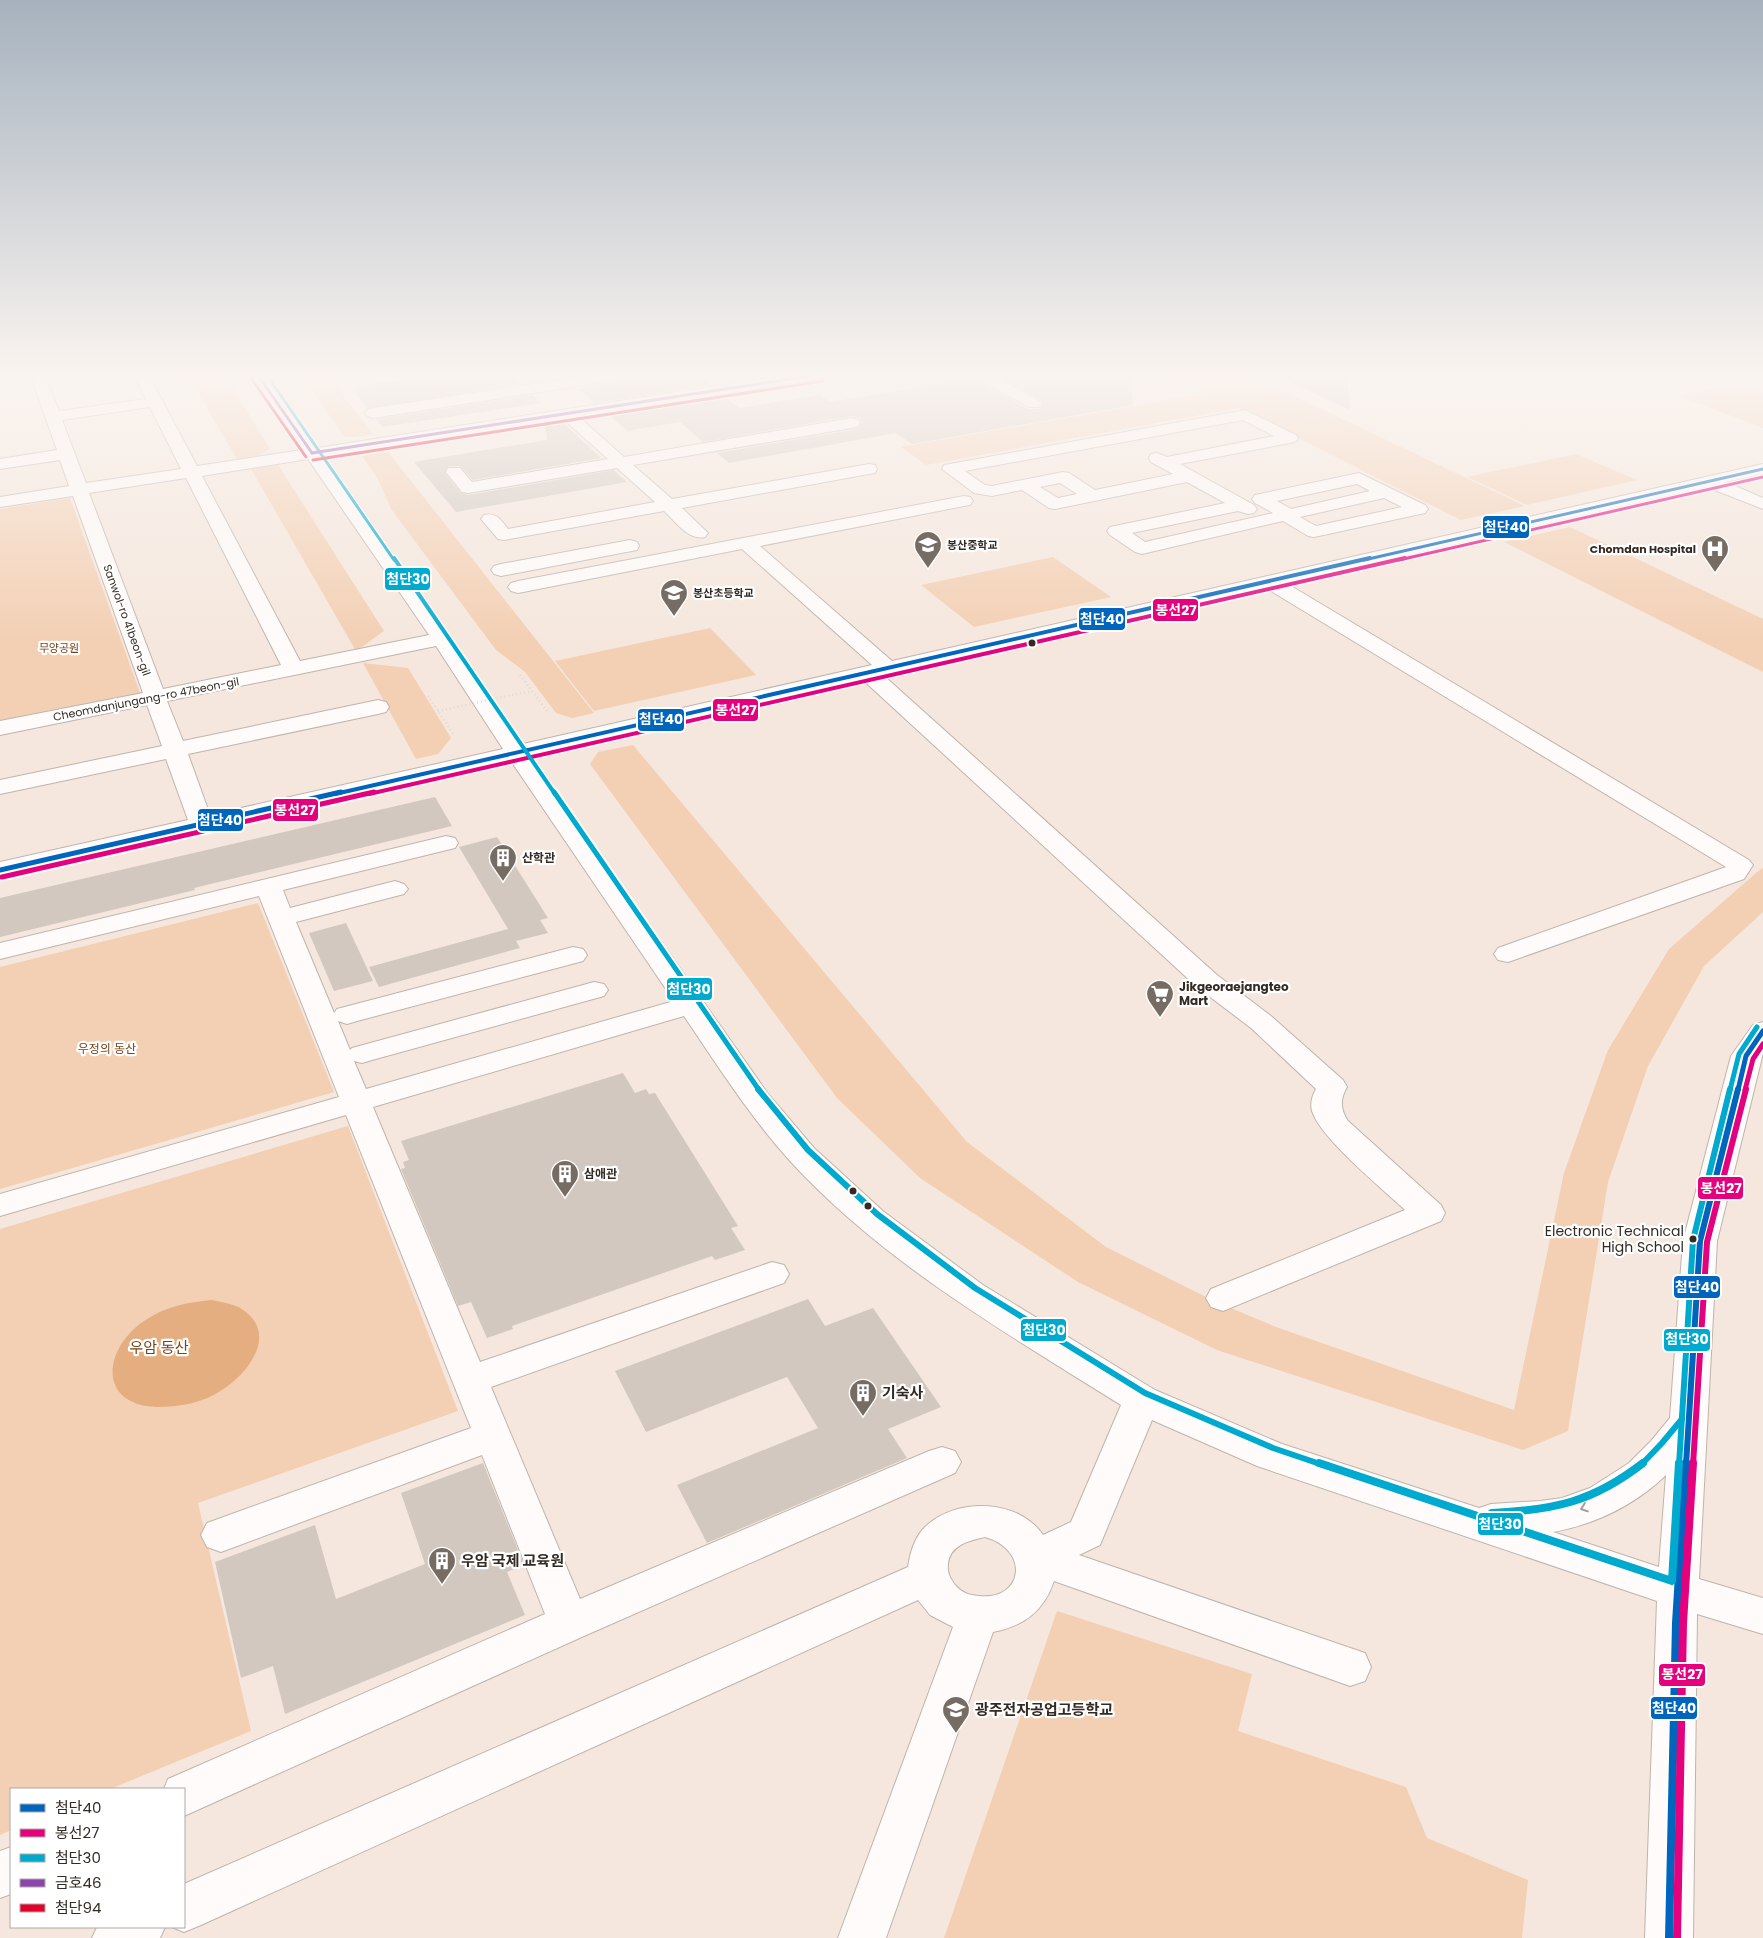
<svg xmlns="http://www.w3.org/2000/svg" width="1763" height="1938" font-family="Poppins,'Noto Sans KR',sans-serif">
<style>
.green{fill:#f3cfb3}
.water{fill:#e4ae80}
.building{fill:#d2c8c0}
.lines{fill:none;stroke-linecap:round;stroke-linejoin:round}
.minor-casing{stroke:#bfb4ac;stroke-width:2}
.path-far1{stroke:#ded9d6;stroke-width:2;stroke-dasharray:0.5 2.5;stroke-linecap:butt}
.path{stroke:#ded9d6;stroke-width:2.5;stroke-dasharray:1 3;stroke-linecap:butt}
.minor{fill:#fefbfa;fill-rule:evenodd}
.path-bridge{stroke:#ded9d6;stroke-width:2.5;stroke-dasharray:1 3;stroke-linecap:butt}
.bus-1-far4-casing{stroke:#fff;stroke-width:5.5}
.bus-1-far3-casing{stroke:#fff;stroke-width:7}
.bus-1-far2-casing{stroke:#fff;stroke-width:9}
.bus-1-far1-casing{stroke:#fff;stroke-width:10}
.bus-1-casing{stroke:#fff;stroke-width:11}
.bus-2-far4-casing{stroke:#fff;stroke-width:5.5}
.bus-2-far3-casing{stroke:#fff;stroke-width:7}
.bus-2-far2-casing{stroke:#fff;stroke-width:9}
.bus-2-far1-casing{stroke:#fff;stroke-width:10}
.bus-2-casing{stroke:#fff;stroke-width:11}
.bus-3-far4-casing{stroke:#fff;stroke-width:5.5}
.bus-3-far3-casing{stroke:#fff;stroke-width:7}
.bus-3-far2-casing{stroke:#fff;stroke-width:9}
.bus-3-far1-casing{stroke:#fff;stroke-width:10}
.bus-3-casing{stroke:#fff;stroke-width:11}
.bus-4-casing{stroke:#fff;stroke-width:5.5}
.bus-5-casing{stroke:#fff;stroke-width:5.5}
.bus-1-far4{stroke:#0065bd;stroke-width:3}
.bus-1-far3{stroke:#0065bd;stroke-width:4}
.bus-1-far2{stroke:#0065bd;stroke-width:5}
.bus-1-far1{stroke:#0065bd;stroke-width:6}
.bus-1{stroke:#0065bd;stroke-width:8}
.bus-2-far4{stroke:#e5007d;stroke-width:3}
.bus-2-far3{stroke:#e5007d;stroke-width:4}
.bus-2-far2{stroke:#e5007d;stroke-width:5}
.bus-2-far1{stroke:#e5007d;stroke-width:6}
.bus-2{stroke:#e5007d;stroke-width:8}
.bus-3-far4{stroke:#00a9ce;stroke-width:3}
.bus-3-far3{stroke:#00a9ce;stroke-width:4}
.bus-3-far2{stroke:#00a9ce;stroke-width:5}
.bus-3-far1{stroke:#00a9ce;stroke-width:6}
.bus-3{stroke:#00a9ce;stroke-width:8}
.bus-4{stroke:#8e44ad;stroke-width:3}
.bus-5{stroke:#e4002b;stroke-width:3}
.oneway{stroke:#a39d99}
.bus-dot{fill:#332a23;stroke:#fff;stroke-width:2}
.labels{text-anchor:middle;stroke-width:4.5;stroke-linejoin:round;paint-order:stroke}
.far-poi-label{font-size:11px;font-weight:bold;fill:#332a23;stroke:#fff;text-anchor:start}
.far-street-label{font-size:11px;fill:#332a23;stroke:#fff}
.far-park-label{font-size:11px;fill:#744518;stroke:#fff}
.poi-label{font-size:12px;font-weight:bold;fill:#332a23;stroke:#fff;text-anchor:start}
.park-label{font-size:12px;fill:#744518;stroke:#fff}
.near-bus-label{font-size:14px;fill:#332a23;stroke:#fff;text-anchor:end}
.near-park-label{font-size:15px;fill:#744518;stroke:#fff}
.near-poi-label{font-size:15px;font-weight:bold;fill:#332a23;stroke:#fff;text-anchor:start}
.line-badge{stroke:#fff;stroke-width:2}
.badge-label{font-size:14px;text-anchor:middle;font-weight:bold;fill:#fff}
</style>
<rect width="100%" height="100%" fill="#f5e7dd"/>
<g class="green">
<path d="M187,374H224L270,449L256,456L237,459Z"/>
<path d="M300,374H326L373,434L353,437L344,436Z"/>
<path d="M1171,374H1248L1525,506L1461,520L1238,408L926,465L901,447L1207,393Z"/>
<path d="M1740,384L1763,392V428L1679,396Z"/>
<path d="M388,452L594,713L572,718L556,713L525,672L496,650L391,509L378,479L362,456Z"/>
<path d="M1576,454L1637,480L1527,505L1467,477Z"/>
<path d="M278,465L384,631L356,651L251,469Z"/>
<path d="M70,498L140,693L0,721V509Z"/>
<path d="M1570,527L1763,619V672L1504,542Z"/>
<path d="M1053,557L1111,597L974,627L921,585Z"/>
<path d="M710,628L756,675L594,711L555,661Z"/>
<path d="M363,663L408,668L451,738L438,754L416,759Z"/>
<path d="M633,745L967,1142L1106,1247L1214,1301L1276,1327L1514,1410L1564,1173L1608,1050L1669,949L1756,873L1763,868V912L1704,966L1648,1066L1608,1182L1568,1431L1523,1450L1217,1350L1078,1282L920,1178L837,1098L590,764L598,752Z"/>
<path d="M258,903L334,1092L0,1189V967Z"/>
<path d="M348,1126L458,1411L198,1503L251,1731L110,1789H11V1830L0,1835V1229Z"/>
<path d="M1057,1611L1252,1674L1238,1731L1406,1787L1427,1838L1528,1880L1522,1938H944Z"/>
</g>
<path class="water" d="M212,1300C224,1303 238,1304 247,1313C277,1338 245,1376 222,1390C203,1403 179,1407 157,1407C96,1405 104,1348 144,1321C164,1307 188,1302 212,1300Z"/>
<g class="building">
<path d="M455,374H510L521,384L367,408L352,389Z"/>
<path d="M678,374H695L710,385L595,403L579,389Z"/>
<path d="M995,374H1130L1133,405L912,444L896,433L729,463L717,453L852,430L860,427L862,422L859,418L852,416L703,442L680,422L627,431L608,414L724,396L739,408L820,395L830,402L973,378L1028,409H1039L1043,405L1040,399Z"/>
<path d="M1272,374H1347L1350,410Z"/>
<path d="M533,395L541,403L382,427L376,419Z"/>
<path d="M561,421L601,458L473,480L460,466H448L445,473L461,493L468,495L614,470L627,482L456,512L414,462L547,440L545,424Z"/>
<path d="M435,797L452,826L194,888L195,890L0,937V898Z"/>
<path d="M497,837L548,918L540,920L548,933L516,941L520,948L379,987L369,967L508,929L459,847Z"/>
<path d="M346,923L373,981L334,991L309,933Z"/>
<path d="M623,1073L635,1093L646,1089L649,1094L655,1093L738,1226L731,1228L745,1250L715,1260L712,1256L512,1326L513,1329L487,1338L471,1302L458,1306L401,1169L405,1168L403,1162L409,1160L401,1141Z"/>
<path d="M808,1299L825,1326L873,1308L941,1407L888,1429L907,1458L707,1543L677,1485L818,1428L787,1377L646,1432L615,1371Z"/>
<path d="M483,1463L524,1565L507,1572L525,1615L285,1714L273,1666L241,1678L215,1562L315,1525L336,1599L425,1564L401,1493Z"/>
</g>
<g class="lines">
<defs>
<g id="minor">
<path d="M30,374H44L59,411L146,399L134,374H148L197,466L302,450L250,374H265L317,448L793,374H829L827,377L822,378L579,417L624,457L852,418L858,420L860,423L858,426L852,428L633,465L672,499L869,464L875,465L877,469L875,473L869,474L682,508L708,533L705,537C689,541 676,522 664,511L504,540L498,539L481,519L484,515C496,512 501,520 508,529L655,502L617,468L468,493L462,492L446,472L448,468H460L472,482L608,459L563,419L323,457L449,635L523,744L872,665L742,549L518,593L511,591L508,587L511,583L518,581L964,496L970,497L973,501L970,505L964,506L760,546L892,661L1763,464V474L1726,482L1763,498V509L1707,487L1286,583L1749,860L1753,865L1744,879L1508,962L1498,960L1494,954L1498,948L1726,867L1266,588L883,675L1217,975L1271,1016L1343,1080L1347,1087C1340,1099 1340,1109 1348,1121L1441,1205L1445,1213L1441,1221L1223,1311L1211,1307L1206,1298L1211,1289L1405,1210C1382,1188 1321,1139 1312,1111C1310,1103 1312,1096 1316,1089L1251,1028L1197,987L863,680L531,756L768,1094L814,1148L884,1212L983,1285L1155,1390L1282,1444L1479,1508L1491,1504L1540,1501L1562,1498L1590,1488L1629,1463L1651,1441L1670,1418L1683,1241L1731,1056L1753,1025L1763,1022V1053L1717,1241L1699,1579L1763,1598V1634L1697,1614L1693,1938H1645L1657,1601L1257,1466L1152,1420L1100,1545L1079,1555L1365,1653L1371,1667L1365,1681L1350,1686L1054,1581C1044,1611 1024,1626 993,1632L886,1938H838L953,1627L930,1615L918,1600L201,1925L184,1932L172,1927H184V1884L908,1567C910,1553 915,1536 926,1526C957,1497 1019,1499 1043,1535L1071,1522L1121,1405C1006,1333 884,1263 791,1162C750,1117 718,1066 684,1016L373,1107L480,1362L772,1262L784,1265L789,1274L784,1283L491,1387L580,1599L929,1451L942,1447L955,1451L961,1462L955,1473L584,1636L184,1816V1789H164L168,1779L545,1614L482,1455L221,1552L207,1547L201,1535L207,1523L471,1428L346,1115L0,1216V1194L339,1097L259,896L0,959V943L446,836L455,838L458,843L455,848L283,890L290,908L395,881L404,884L408,889L404,894L296,922L334,1013L337,1009L573,947L583,949L587,955L583,961L357,1021L347,1024L338,1021L350,1050L352,1048L594,982L604,984L608,990L604,996L372,1060L362,1063L354,1061L366,1089L674,1001L511,761L0,878V862L188,820L166,759L0,794V780L162,746L147,705L0,735V721L143,693L73,496L0,507V497L69,486L60,460L0,469V459L57,450ZM150,407L181,469L86,483L62,420ZM308,459L429,635L300,661L202,476ZM186,478L281,665L163,689L89,493ZM436,646L503,749L210,815L188,754L378,714L386,712L389,707L386,702L378,700L183,741L167,701ZM1666,1475L1659,1567L1553,1532C1596,1524 1635,1505 1666,1475ZM985,1537C1031,1550 1023,1601 979,1596C969,1595 962,1593 955,1585C950,1578 947,1573 948,1564C950,1545 968,1541 985,1537Z"/>
<path d="M372,374H422L420,377C412,379 387,385 380,383C376,381 374,377 372,374Z"/>
<path d="M600,374H637L635,377L630,378L373,418L367,416L365,413L367,410L373,408Z"/>
<path d="M973,374H991L1039,401L1042,404L1039,407H1029L975,377Z"/>
<path d="M1245,410L1296,435L1298,438L1296,441L1290,443L1180,464L1254,505L1257,509L1254,513L1248,514L1238,511L1132,533L1145,542L1273,513L1255,503L1252,499L1255,495L1359,473L1425,505L1428,509L1425,513L1314,537L1308,536L1283,521L1142,554L1135,552L1110,535L1107,531L1110,527L1225,503L1187,482L1055,509L1049,508L1022,490L992,496L974,493L942,469L944,465L950,464ZM1243,420L1274,436L1167,457L1157,453L1151,454L1149,458L1151,462L1173,474L1095,490L1069,473L1063,472L992,486L985,485L965,471ZM1060,483L1077,494L1058,498L1040,487ZM1357,484L1370,491L1291,509L1277,501ZM1384,498L1402,507L1316,526L1300,517Z"/>
<path d="M630,540L637,542L639,546L637,550L501,576L494,574L491,570L494,566L501,564Z"/>
<path d="M11,1847V1894L0,1898V1851Z"/>
<path d="M97,1927H165L160,1938H92Z"/>
</g>
</defs>
<use href="#minor" class="minor-casing"/>
<g class="path-far1">
<path d="M176,399L237,390"/>
<path d="M1310,419L1344,424L1352,436L1435,476L1444,487"/>
<path d="M1403,474L1418,468"/>
</g>
<g class="path">
<path d="M520,675L548,712"/>
<path d="M428,696L453,734"/>
</g>
<use href="#minor" class="minor"/>
<path class="path-bridge" d="M438,711L531,691"/>
<defs>
<path id="bus-1-far4" d="M1364,560L1763,469"/>
<path id="bus-1-far3" d="M335,794L1370,558"/>
<g id="bus-1-far2">
<path d="M0,870L341,792"/>
<path d="M1738,1090L1746,1056L1763,1031"/>
</g>
<path id="bus-1-far1" d="M1686,1465L1700,1241L1738,1089"/>
<path id="bus-1" d="M1669,1938L1676,1623L1686,1463"/>
<path id="bus-2-far4" d="M1399,560L1763,477"/>
<path id="bus-2-far3" d="M369,794L1405,558"/>
<g id="bus-2-far2">
<path d="M2,877L374,792"/>
<path d="M1745,1090L1753,1059L1763,1044"/>
</g>
<path id="bus-2-far1" d="M1693,1465L1707,1242L1746,1089"/>
<path id="bus-2" d="M1677,1938L1683,1623L1693,1463"/>
<path id="bus-3-far4" d="M266,374L394,560"/>
<path id="bus-3-far3" d="M394,558L555,794"/>
<g id="bus-3-far2">
<path d="M554,792L759,1090"/>
<path d="M1730,1090L1739,1054L1757,1027"/>
</g>
<g id="bus-3-far1">
<path d="M758,1089L808,1150L877,1214L975,1288L1145,1393L1273,1448L1323,1465"/>
<path d="M1641,1465L1662,1443L1682,1419"/>
<path d="M1679,1465L1693,1240L1730,1089"/>
</g>
<g id="bus-3">
<path d="M1319,1463L1672,1581L1679,1463"/>
<path d="M1492,1513C1554,1510 1593,1502 1643,1463"/>
</g>
<g id="bus-4">
<path d="M257,374L312,453"/>
<path d="M312,453L822,374"/>
</g>
<g id="bus-5">
<path d="M251,378L306,457"/>
<path d="M313,460L823,381"/>
</g>
</defs>
<use href="#bus-1-far4" class="bus-1-far4-casing"/>
<use href="#bus-1-far3" class="bus-1-far3-casing"/>
<use href="#bus-1-far2" class="bus-1-far2-casing"/>
<use href="#bus-1-far1" class="bus-1-far1-casing"/>
<use href="#bus-1" class="bus-1-casing"/>
<use href="#bus-2-far4" class="bus-2-far4-casing"/>
<use href="#bus-2-far3" class="bus-2-far3-casing"/>
<use href="#bus-2-far2" class="bus-2-far2-casing"/>
<use href="#bus-2-far1" class="bus-2-far1-casing"/>
<use href="#bus-2" class="bus-2-casing"/>
<use href="#bus-3-far4" class="bus-3-far4-casing"/>
<use href="#bus-3-far3" class="bus-3-far3-casing"/>
<use href="#bus-3-far2" class="bus-3-far2-casing"/>
<use href="#bus-3-far1" class="bus-3-far1-casing"/>
<use href="#bus-3" class="bus-3-casing"/>
<use href="#bus-4" class="bus-4-casing"/>
<use href="#bus-5" class="bus-5-casing"/>
<use href="#bus-1-far4" class="bus-1-far4"/>
<use href="#bus-1-far3" class="bus-1-far3"/>
<use href="#bus-1-far2" class="bus-1-far2"/>
<use href="#bus-1-far1" class="bus-1-far1"/>
<use href="#bus-1" class="bus-1"/>
<use href="#bus-2-far4" class="bus-2-far4"/>
<use href="#bus-2-far3" class="bus-2-far3"/>
<use href="#bus-2-far2" class="bus-2-far2"/>
<use href="#bus-2-far1" class="bus-2-far1"/>
<use href="#bus-2" class="bus-2"/>
<use href="#bus-3-far4" class="bus-3-far4"/>
<use href="#bus-3-far3" class="bus-3-far3"/>
<use href="#bus-3-far2" class="bus-3-far2"/>
<use href="#bus-3-far1" class="bus-3-far1"/>
<use href="#bus-3" class="bus-3"/>
<use href="#bus-4" class="bus-4"/>
<use href="#bus-5" class="bus-5"/>
</g>
<defs><path id="oneway-chevron" d="M-2-3.5L2.5 0L-2 3.5" fill="none" stroke-width="1.6" stroke-linecap="round" stroke-linejoin="round" transform="scale(1.25)"/></defs>
<use class="oneway" href="#oneway-chevron" transform="translate(1584 1508) rotate(161)"/>
<linearGradient id="sky" x2="0" y2="1"><stop stop-color="#a6b2be"/><stop offset="0.58" stop-color="#faf4f0"/><stop offset="1" stop-color="#faf4f0" stop-opacity="0"/></linearGradient>
<rect width="1763" height="645" fill="url(#sky)"/>
<defs>
<symbol id="school-pin" viewBox="-11 -11 22 30"><path d="M0 17L-7.5 6A9.5 9.5 0 1 1 7.5 6Z" fill="#776c64" stroke="#fff"/><path d="M0-5L7-2L0 1L-7-2ZM-4 1L0 2.5L4 1V4Q0 6-4 4Z" fill="#fff"/></symbol>
<symbol id="hospital-pin" viewBox="-11 -11 22 30"><path d="M0 17L-7.5 6A9.5 9.5 0 1 1 7.5 6Z" fill="#776c64" stroke="#fff"/><path d="M-5-5h3v3.5h4V-5h3V5h-3V1.5h-4V5h-3Z" fill="#fff"/></symbol>
<symbol id="building-pin" viewBox="-11 -11 22 30"><path d="M0 17L-7.5 6A9.5 9.5 0 1 1 7.5 6Z" fill="#776c64" stroke="#fff"/><path d="M-4-6H4V6H1V3H-1V6H-4ZM-2.5-4.3h1.7v1.8h-1.7ZM.8-4.3h1.7v1.8H.8ZM-2.5-1h1.7V.8h-1.7ZM.8-1h1.7V.8H.8Z" fill="#fff"/></symbol>
<symbol id="supermarket-pin" viewBox="-11 -11 22 30"><path d="M0 17L-7.5 6A9.5 9.5 0 1 1 7.5 6Z" fill="#776c64" stroke="#fff"/><path d="M-6-5.5h2.5l.6 2H6L4.5 2H-2.5L-4.4-4H-6ZM-1.5 3.2a1.3 1.3 0 1 0 .1 0ZM3 3.2a1.3 1.3 0 1 0 .1 0Z" fill="#fff"/></symbol>
</defs>
<g fill-rule="evenodd">
<use href="#school-pin" x="912" y="529" width="32" height="43"/>
<use href="#hospital-pin" x="1699" y="533" width="32" height="43"/>
<use href="#school-pin" x="658" y="577" width="32" height="43"/>
<use href="#building-pin" x="487" y="842" width="32" height="43"/>
<use href="#supermarket-pin" x="1144" y="978" width="32" height="43"/>
<use href="#building-pin" x="549" y="1158" width="32" height="43"/>
<use href="#building-pin" x="847" y="1377" width="32" height="43"/>
<use href="#building-pin" x="426" y="1545" width="32" height="43"/>
<use href="#school-pin" x="940" y="1694" width="32" height="43"/>
</g>
<g class="bus-dot">
<circle cx="1032" cy="643" r="4.5"/>
<circle cx="853" cy="1191" r="4.5"/>
<circle cx="868" cy="1206" r="4.5"/>
<circle cx="1693" cy="1239" r="4.5"/>
</g>
<g class="labels">
<g class="far-poi-label">
<text x="947" y="549">봉산중학교</text>
<text x="1696" y="553" text-anchor="end">Chomdan Hospital</text>
<text x="693" y="597">봉산초등학교</text>
</g>
<g class="far-street-label">
<text transform="translate(127 620) rotate(70)" y="4">Sanwol-ro 41beon-gil</text>
<text transform="translate(146 699) rotate(-11)" y="4">Cheomdanjungang-ro 47beon-gil</text>
</g>
<g class="far-park-label">
<text x="59" y="652">무양공원</text>
</g>
<g class="poi-label">
<text x="522" y="862">산학관</text>
<text x="1179" y="991">Jikgeoraejangteo<tspan x="1179" dy="14">Mart</tspan></text>
<text x="584" y="1178">삼애관</text>
</g>
<g class="park-label">
<text x="107" y="1053">우정의 동산</text>
</g>
<g class="near-bus-label">
<text x="1684" y="1236">Electronic Technical<tspan x="1684" dy="16">High School</tspan></text>
</g>
<g class="near-park-label">
<text x="159" y="1353">우암 동산</text>
</g>
<g class="near-poi-label">
<text x="882" y="1398">기숙사</text>
<text x="461" y="1566">우암 국제 교육원</text>
<text x="975" y="1715">광주전자공업고등학교</text>
</g>
</g>
<g class="line-badge">
<rect x="1482" y="515" width="48" height="24" rx="5" fill="#0065bd"/>
<rect x="384" y="567" width="47" height="24" rx="5" fill="#00a9ce"/>
<rect x="1152" y="598" width="47" height="24" rx="5" fill="#e5007d"/>
<rect x="1078" y="607" width="48" height="24" rx="5" fill="#0065bd"/>
<rect x="712" y="698" width="47" height="24" rx="5" fill="#e5007d"/>
<rect x="637" y="708" width="48" height="24" rx="5" fill="#0065bd"/>
<rect x="272" y="798" width="47" height="24" rx="5" fill="#e5007d"/>
<rect x="197" y="808" width="47" height="24" rx="5" fill="#0065bd"/>
<rect x="666" y="977" width="47" height="24" rx="5" fill="#00a9ce"/>
<rect x="1697" y="1176" width="47" height="24" rx="5" fill="#e5007d"/>
<rect x="1673" y="1275" width="48" height="24" rx="5" fill="#0065bd"/>
<rect x="1020" y="1318" width="47" height="24" rx="5" fill="#00a9ce"/>
<rect x="1663" y="1328" width="48" height="24" rx="5" fill="#00a9ce"/>
<rect x="1477" y="1512" width="47" height="24" rx="5" fill="#00a9ce"/>
<rect x="1658" y="1663" width="48" height="24" rx="5" fill="#e5007d"/>
<rect x="1650" y="1696" width="48" height="24" rx="5" fill="#0065bd"/>
</g>
<g class="badge-label">
<text x="1506" y="532">첨단40</text>
<text x="408" y="584">첨단30</text>
<text x="1176" y="615">봉선27</text>
<text x="1102" y="624">첨단40</text>
<text x="736" y="715">봉선27</text>
<text x="661" y="724">첨단40</text>
<text x="295" y="815">봉선27</text>
<text x="220" y="825">첨단40</text>
<text x="689" y="994">첨단30</text>
<text x="1721" y="1193">봉선27</text>
<text x="1697" y="1292">첨단40</text>
<text x="1044" y="1335">첨단30</text>
<text x="1687" y="1344">첨단30</text>
<text x="1500" y="1529">첨단30</text>
<text x="1682" y="1679">봉선27</text>
<text x="1674" y="1713">첨단40</text>
</g>
<rect x="10" y="1788" width="175" height="140" fill="#ffffff" stroke="#adaaa7"/>
<rect x="20" y="1804" width="25" height="8" fill="#0065bd" stroke="#adaaa7"/>
<text x="55" y="1813" font-size="15" fill="#332a23">첨단40</text>
<rect x="20" y="1829" width="25" height="8" fill="#e5007d" stroke="#adaaa7"/>
<text x="55" y="1838" font-size="15" fill="#332a23">봉선27</text>
<rect x="20" y="1854" width="25" height="8" fill="#00a9ce" stroke="#adaaa7"/>
<text x="55" y="1863" font-size="15" fill="#332a23">첨단30</text>
<rect x="20" y="1879" width="25" height="8" fill="#8e44ad" stroke="#adaaa7"/>
<text x="55" y="1888" font-size="15" fill="#332a23">금호46</text>
<rect x="20" y="1904" width="25" height="8" fill="#e4002b" stroke="#adaaa7"/>
<text x="55" y="1913" font-size="15" fill="#332a23">첨단94</text>
</svg>
